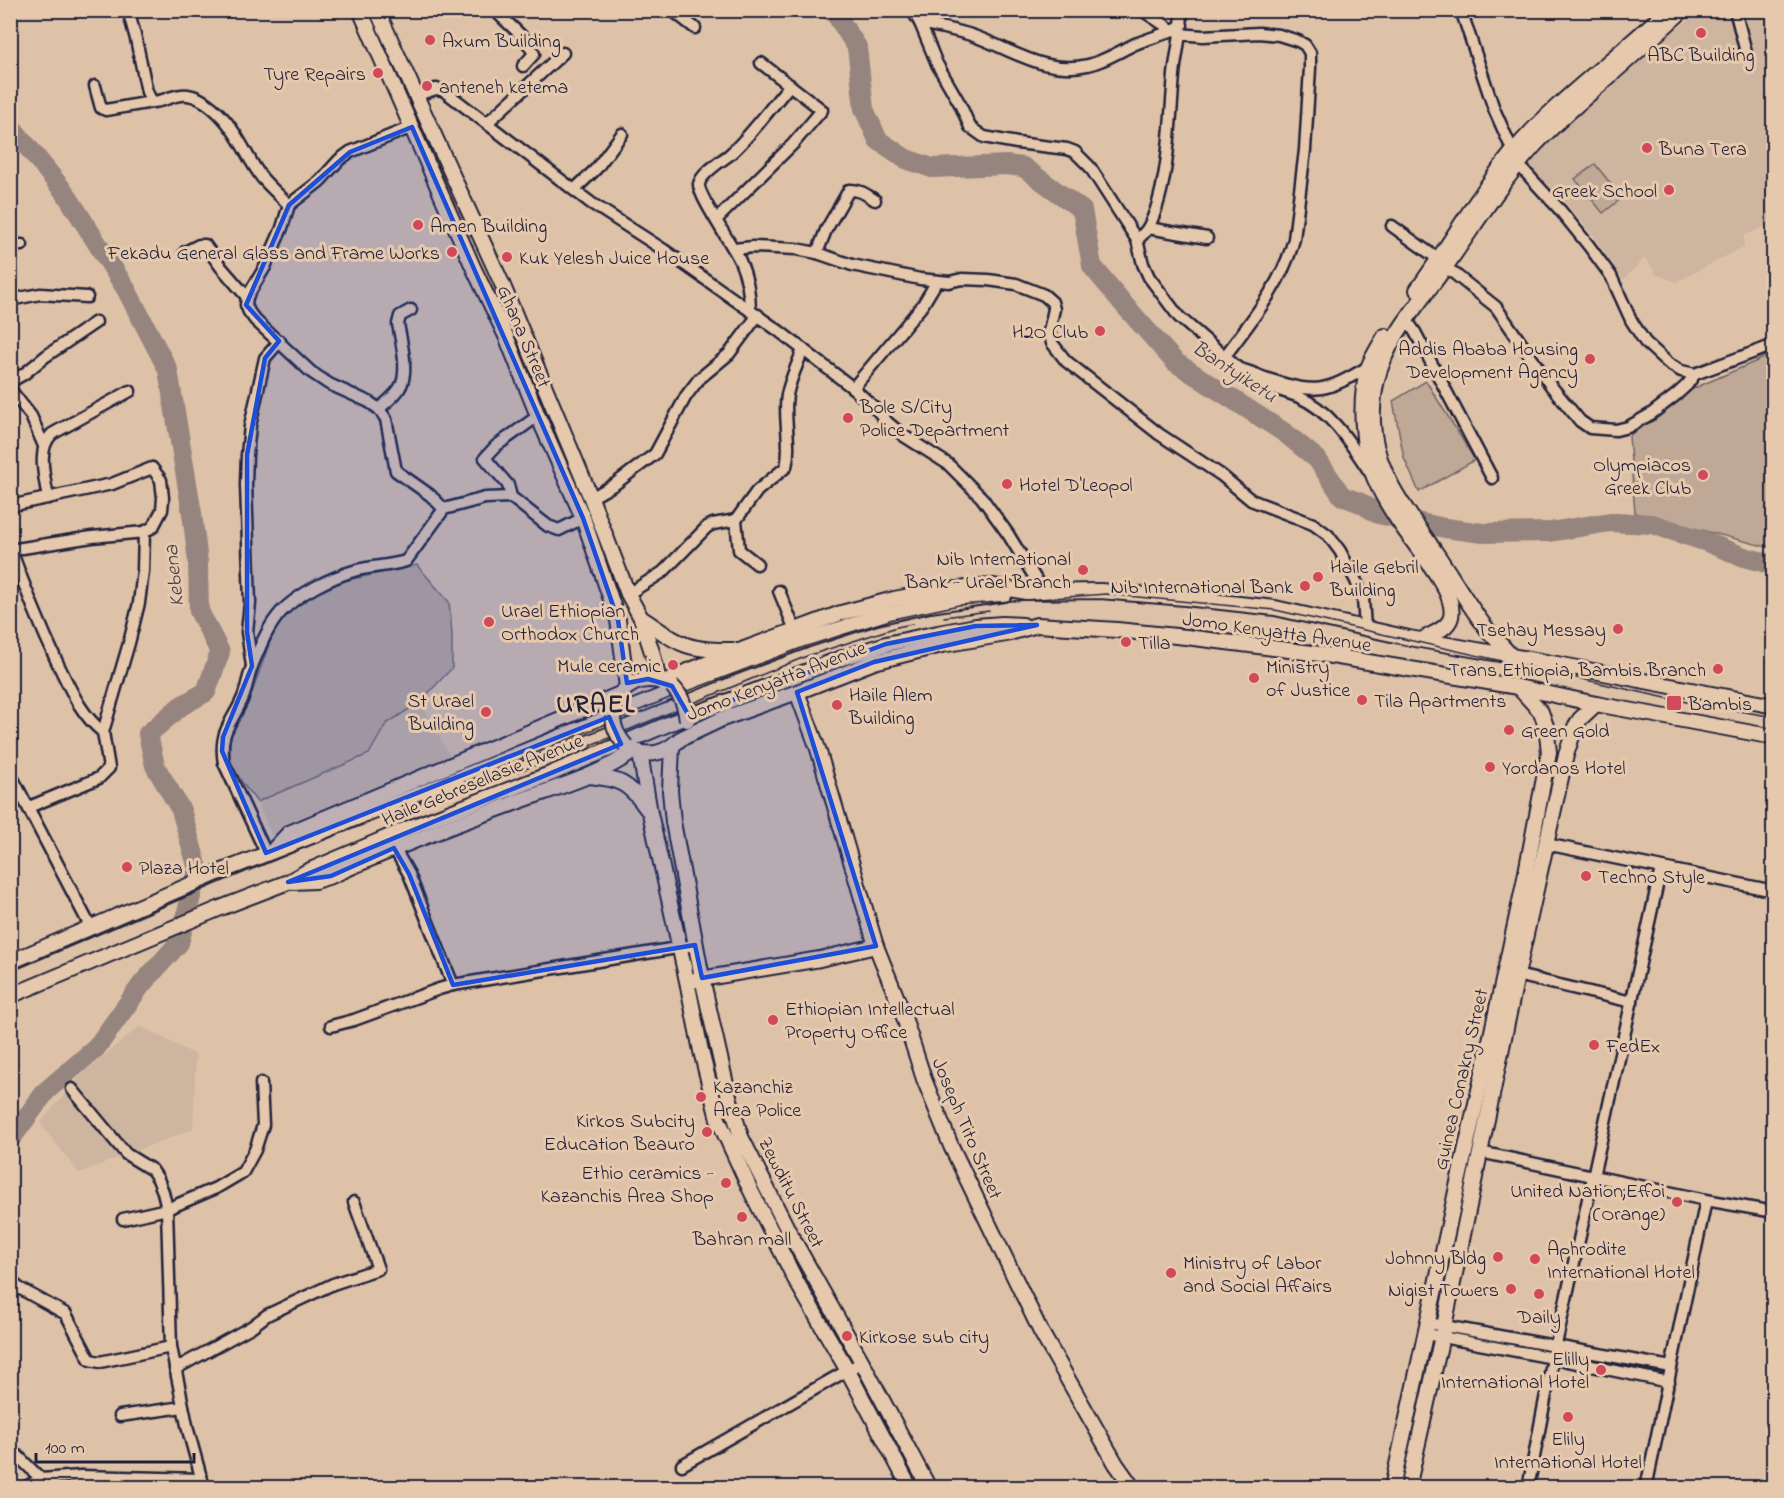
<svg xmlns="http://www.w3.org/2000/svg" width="1784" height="1498" font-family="'Indie Flower',sans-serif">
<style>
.built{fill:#ceb59f}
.green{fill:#bfa896;stroke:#706568;stroke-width:1.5}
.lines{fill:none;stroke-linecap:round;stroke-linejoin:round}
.river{stroke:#96857f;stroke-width:20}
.minor-casing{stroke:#22223b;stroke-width:15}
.major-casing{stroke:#22223b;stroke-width:18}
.minor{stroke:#e6c9ad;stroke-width:10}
.major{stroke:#e6c9ad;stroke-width:14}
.tram{stroke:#22223b;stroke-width:1.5}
.major-bridge-casing{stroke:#22223b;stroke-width:18;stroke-linecap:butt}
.major-bridge{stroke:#e6c9ad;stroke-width:14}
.marked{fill:#1d4ed8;fill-opacity:0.2;stroke:#1d4ed8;stroke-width:4.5;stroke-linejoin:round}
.poi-dot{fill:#d1495b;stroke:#e6c9ad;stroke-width:2}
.labels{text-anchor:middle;stroke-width:6;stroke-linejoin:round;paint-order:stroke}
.poi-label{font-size:20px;fill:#22223b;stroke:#e6c9ad;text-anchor:start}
.street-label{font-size:20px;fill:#22223b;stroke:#e6c9ad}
.water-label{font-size:21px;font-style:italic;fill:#3f3b4c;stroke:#e6c9ad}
.district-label{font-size:26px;font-weight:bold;letter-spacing:1.5px;fill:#22223b;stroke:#e6c9ad}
</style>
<rect width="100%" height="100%" fill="#dec2a8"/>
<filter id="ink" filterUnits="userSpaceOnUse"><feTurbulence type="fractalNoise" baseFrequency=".0167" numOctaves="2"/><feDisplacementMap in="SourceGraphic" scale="12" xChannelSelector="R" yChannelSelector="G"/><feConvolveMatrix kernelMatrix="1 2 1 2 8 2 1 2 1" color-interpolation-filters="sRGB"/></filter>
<g filter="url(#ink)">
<g class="built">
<path d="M1699,11H1773V223L1744,236V247L1676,282L1656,274L1645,258L1623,280L1595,238L1560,196L1528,165L1587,100L1649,47L1682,25Z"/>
<path d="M420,702L452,760L272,836L257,802L369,754L386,724Z"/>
<path d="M140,1026L196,1055L193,1129L79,1173L40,1123L84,1072Z"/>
</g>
<g class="green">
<path d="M1595,164L1622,198L1603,213L1575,179Z"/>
<path d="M1773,354V542L1767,547L1635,513L1629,436L1690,390Z"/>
<path d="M1426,381L1475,460L1419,492L1404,458L1393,401Z"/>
<path d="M417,565L449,602L452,634V668L420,702L386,724L369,754L257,802L243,784L230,761V738L248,704L273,633L294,605L329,584Z"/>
</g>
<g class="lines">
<g class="river">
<path d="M829,10L835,13L857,47L864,109L878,140L906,159L932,168L1007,165L1023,167L1082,210L1092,266L1126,307L1175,362L1285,433L1317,459L1342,496L1361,503L1378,514L1445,528L1483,533L1550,532L1610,522L1652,524L1704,541L1744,557L1774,565"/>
<path d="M10,125L66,194L126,289L168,370L192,513L198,562L199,611L220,652L206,692L181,706L148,734L155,766L181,810L198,869L179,943L142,984L96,1048L46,1091L10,1140"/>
</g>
<defs>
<g id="minor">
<path d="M128,10L136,39L147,92L152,102C164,102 175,93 188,95C204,97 222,115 231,128C243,144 250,163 263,179C271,188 280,196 289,205"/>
<path d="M495,10C508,25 526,36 534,54L523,66"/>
<path d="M672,10L695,28"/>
<path d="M912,10L920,23L937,64L960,104L970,127L984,137L1017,143L1067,149L1075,152L1090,167L1137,240"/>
<path d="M1142,10L1172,30"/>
<path d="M1182,10C1182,32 1176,54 1174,75C1170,120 1169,187 1149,226C1146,232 1141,236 1137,240L1143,264L1149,277L1179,317L1239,369L1241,376C1259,386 1280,389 1299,397C1330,410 1351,444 1369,471"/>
<path d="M1461,10L1494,109L1519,165L1560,210L1589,246L1611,276L1631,320L1645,342L1669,364L1681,371L1695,374L1774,345"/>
<path d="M1735,10L1746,52"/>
<path d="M920,23C938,27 957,30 974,36C1013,50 1045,75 1088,65C1105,61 1120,51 1135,44C1150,38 1168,34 1182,25"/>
<path d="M1179,34L1203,36L1259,33L1279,35L1298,41L1305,45L1310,53V68L1305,150L1294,239C1283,283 1251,321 1225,356"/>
<path d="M95,86L101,108L106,110L152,102"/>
<path d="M417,95L436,89L443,90L591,203L664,250L779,331L853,388L878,411L887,422L904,436L948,464L982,498L1008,534L1043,591"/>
<path d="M487,123L563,53"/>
<path d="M412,127L350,152L339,160L320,181L289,205L282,228L265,267L247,297L246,305L249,312L255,320L311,372L329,384L369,402L379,409L386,419L396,471L430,495L444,509"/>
<path d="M574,190L596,169L622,134"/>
<path d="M717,219L793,144L822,110L761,63"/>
<path d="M1392,226L1438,259"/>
<path d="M1148,228L1207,238"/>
<path d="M10,245H22"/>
<path d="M734,249L753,247L796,249L817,253L852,265L920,279L949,282L962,279L988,280L1016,284L1044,295L1052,302L1054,309L1049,331L1052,343L1066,361L1159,434L1221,475L1251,500L1313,524L1328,535L1340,551L1356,581L1363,598L1365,628"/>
<path d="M185,252L199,245H205L221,267L247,297"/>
<path d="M817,253L826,230L849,190C859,189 867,195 875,200"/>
<path d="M1446,267L1496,307L1551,386L1580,421L1590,428L1616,430L1628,427L1651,414L1676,395L1687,385L1695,374"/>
<path d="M10,300L40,294L87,297"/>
<path d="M750,310C750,293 747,277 740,261C733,246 697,194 699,184C701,174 721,161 729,155C750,137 771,107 790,85"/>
<path d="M1406,319L1415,332L1492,478"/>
<path d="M1239,369C1250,371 1260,377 1271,380C1317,395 1327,391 1368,367"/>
<path d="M10,382L24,374L46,356L96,322"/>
<path d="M853,388L922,306L937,281"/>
<path d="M10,389L31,416L44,446"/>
<path d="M379,409C385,403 394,397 399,389C410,374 401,341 398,324L400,316L411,310"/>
<path d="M538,416L496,446L485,458L508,485L511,497L548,526L559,530L583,518"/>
<path d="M48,498C45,479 36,449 52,434L130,391"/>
<path d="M591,498L615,484L655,454L686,396L699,379L729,354L758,315"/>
<path d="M10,506L112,484L152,468L161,480L163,498L162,510L153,527L144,532"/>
<path d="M10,550L92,537L144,532L143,571L139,603L129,643L103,732L109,768L99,778L29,807"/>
<path d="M11,550C25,588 40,625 57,662C70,688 80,714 103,732"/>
<path d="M757,564L739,550L736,520L757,491L786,467C792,444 783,419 787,395C790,379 798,364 803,349"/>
<path d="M779,591L795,630"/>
<path d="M628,594L663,572L707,527L713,524L736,520"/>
<path d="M252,666L247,632L250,603L246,484L247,455L250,426L265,358L280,341"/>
<path d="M10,773L91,928"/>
<path d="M1546,844L1774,891"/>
<path d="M394,848L409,874L453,985"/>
<path d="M266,853L224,763C218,730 233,723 244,695C247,685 249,674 253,664C260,647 268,626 281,612C299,593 332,577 357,570C373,566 390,566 406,561L444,509L485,498L511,497"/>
<path d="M1517,975L1632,1002"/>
<path d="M331,1026L354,1020L439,989L453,985L695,945"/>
<path d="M72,1089L126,1154L152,1170L158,1179L163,1192L167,1209L123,1219"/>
<path d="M1480,1152L1706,1200L1774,1212"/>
<path d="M10,1281L19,1288L66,1314L90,1360L100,1362L171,1347"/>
<path d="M1428,1323L1671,1367"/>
<path d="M1426,1334L1553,1358L1669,1382"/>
<path d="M175,1369L251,1327L267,1315L333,1284L378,1269L354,1202"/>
<path d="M120,1416L183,1407"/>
<path d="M10,1454L18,1456L41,1479"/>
<path d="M682,1465L862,1362"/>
<path d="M24,1488L41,1479L81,1476"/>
<path d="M80,1488L81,1476L202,1479"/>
<path d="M204,1488L188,1430L171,1347L167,1209L216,1188L243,1172L255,1150L263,1125L261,1083"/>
<path d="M1528,1488L1553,1358L1661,868"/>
<path d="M1646,1488L1706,1200"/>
</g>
<g id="major">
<path d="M360,10L473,267L506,336L538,416L583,518L618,620L627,687"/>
<path d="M377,10L503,286L591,498L628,594L641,618L653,655L659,681"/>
<path d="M1417,290C1449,246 1476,197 1511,154C1556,100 1616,59 1667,10"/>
<path d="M1385,336C1379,346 1372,357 1368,368C1359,399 1361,448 1374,477C1386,506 1407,534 1426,559C1436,574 1455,598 1451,617C1448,629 1432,634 1423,639"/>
<path d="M641,618C656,627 669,639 686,645C701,650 717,650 733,650"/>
<path d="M1511,656C1503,646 1494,638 1487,629C1468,605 1453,578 1436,553C1412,517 1380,480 1374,434C1365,361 1405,323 1444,269C1474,227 1500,183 1535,145C1556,122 1579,103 1602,83C1629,59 1656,35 1683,10"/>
<path d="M664,683L683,673L739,651L841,613L894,599L932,592L976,587L994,586L1025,592L1100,591L1185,598L1275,608L1409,638L1557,664L1774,706"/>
<path d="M622,692C635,679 651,677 667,684"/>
<path d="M797,692L818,749L876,946L902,1011L924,1079L951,1146L1041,1332L1116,1464L1133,1488"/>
<path d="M680,739L722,719L797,692L874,662L942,645L1006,634L1037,625L1117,630L1186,637L1320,654L1518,687L1596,704L1774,737"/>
<path d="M672,746L670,791L673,822L702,978L728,1093L741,1137L789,1232L862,1362L929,1488"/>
<path d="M633,750C649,757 665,753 678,741"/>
<path d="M640,753L650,813L687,981L701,1051L718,1119L751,1191L795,1279L848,1371L910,1488"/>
<path d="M589,776C620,779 629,783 647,809"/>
<path d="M275,848L289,833L620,694"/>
<path d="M293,882L315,881L331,876C389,850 448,827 509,805C550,789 598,777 634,751"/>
<path d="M10,962L220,872L424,792L728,669L806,640L877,617L930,605L1005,594"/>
<path d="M695,980L820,959L876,946"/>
<path d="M10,996L223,907L288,882L308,871L414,826L550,774L673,722L842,658L886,644L938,633L976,626L1002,624L1023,625"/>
<path d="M1392,1488L1457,1187L1485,1064L1524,883L1549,752L1546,726L1541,712L1518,687"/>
<path d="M1408,1488L1442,1336L1517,975L1566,755L1575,727L1580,719L1596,704"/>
</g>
</defs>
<use href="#minor" class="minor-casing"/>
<use href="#major" class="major-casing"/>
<use href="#minor" class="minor"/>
<use href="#major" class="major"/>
<g class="tram">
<path d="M944,617L989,611"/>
<path d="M466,791L609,738L807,656L897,627L912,624"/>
<path d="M10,972L221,882L667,699L804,647L893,619L959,605L1106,594L1275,610L1675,700L1774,717"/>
</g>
<defs>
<g id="major-bridge">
<path d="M672,686C682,696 685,706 687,720"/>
<path d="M614,704C611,721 614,732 626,746"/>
</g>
</defs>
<use href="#major-bridge" class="major-bridge-casing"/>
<use href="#major-bridge" class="major-bridge"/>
</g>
</g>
<path class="marked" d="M412,127L583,518L618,620L627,683L648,679L672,686L689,716L886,644L976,626L1037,625L874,662L797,692L876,946L702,978L695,945L453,985L409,874L394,848L331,876L288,882L621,744L609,717L266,853L222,751L223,737L252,666L247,632V455L265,358L279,341L246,305L289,205L350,152Z"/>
<g class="poi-dot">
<circle cx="1701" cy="33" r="6"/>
<circle cx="430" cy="40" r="6"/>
<circle cx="378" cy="73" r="6"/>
<circle cx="427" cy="86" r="6"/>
<circle cx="1647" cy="148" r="6"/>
<circle cx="1669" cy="190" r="6"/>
<circle cx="418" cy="225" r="6"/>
<circle cx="452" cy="252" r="6"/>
<circle cx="507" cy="257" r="6"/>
<circle cx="1100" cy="331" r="6"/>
<circle cx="1590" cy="359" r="6"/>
<circle cx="848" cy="418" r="6"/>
<circle cx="1703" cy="475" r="6"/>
<circle cx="1007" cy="484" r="6"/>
<circle cx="1083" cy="570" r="6"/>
<circle cx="1318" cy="577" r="6"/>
<circle cx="1305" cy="586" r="6"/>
<circle cx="489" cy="622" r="6"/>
<circle cx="1618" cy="629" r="6"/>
<circle cx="1126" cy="642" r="6"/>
<circle cx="673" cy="665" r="6"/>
<circle cx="1718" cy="669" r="6"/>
<circle cx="1254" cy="678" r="6"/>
<circle cx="1362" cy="700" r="6"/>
<rect x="1666" y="695" width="16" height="16" rx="3"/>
<circle cx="837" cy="705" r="6"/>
<circle cx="486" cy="712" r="6"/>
<circle cx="1509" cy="730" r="6"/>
<circle cx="1490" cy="767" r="6"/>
<circle cx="127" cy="867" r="6"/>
<circle cx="1586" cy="876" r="6"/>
<circle cx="773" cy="1020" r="6"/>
<circle cx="1594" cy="1045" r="6"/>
<circle cx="701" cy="1097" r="6"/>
<circle cx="707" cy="1132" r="6"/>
<circle cx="726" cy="1183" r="6"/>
<circle cx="1677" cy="1202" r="6"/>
<circle cx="742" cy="1217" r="6"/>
<circle cx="1498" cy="1257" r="6"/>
<circle cx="1535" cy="1259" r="6"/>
<circle cx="1171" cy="1273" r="6"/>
<circle cx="1511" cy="1289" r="6"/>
<circle cx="1539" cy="1294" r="6"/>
<circle cx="847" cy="1336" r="6"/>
<circle cx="1601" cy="1370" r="6"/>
<circle cx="1568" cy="1417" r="6"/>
</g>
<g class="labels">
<g class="poi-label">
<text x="442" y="47">Axum Building</text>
<text x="1701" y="61" text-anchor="middle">ABC Building</text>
<text x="366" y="80" text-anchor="end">Tyre Repairs</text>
<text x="439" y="93">anteneh ketema</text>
<text x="1659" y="155">Buna Tera</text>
<text x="1657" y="197" text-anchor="end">Greek School</text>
<text x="430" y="232">Amen Building</text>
<text x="440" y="259" text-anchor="end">Fekadu General Glass and Frame Works</text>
<text x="519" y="264">Kuk Yelesh Juice House</text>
<text x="1088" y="338" text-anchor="end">H2O Club</text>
<text x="1578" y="355" text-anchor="end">Addis Ababa Housing<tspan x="1578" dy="23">Development Agency</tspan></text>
<text x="860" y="413">Bole S/City<tspan x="860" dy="23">Police Department</tspan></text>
<text x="1691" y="471" text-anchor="end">Olympiacos<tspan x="1691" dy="23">Greek Club</tspan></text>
<text x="1019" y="491">Hotel D'Leopol</text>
<text x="1071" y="565" text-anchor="end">Nib International<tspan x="1071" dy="23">Bank - Urael Branch</tspan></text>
<text x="1330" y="573">Haile Gebril<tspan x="1330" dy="23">Building</tspan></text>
<text x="1293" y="593" text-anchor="end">Nib International Bank</text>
<text x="501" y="617">Urael Ethiopian<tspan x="501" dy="23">Orthodox Church</tspan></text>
<text x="1606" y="636" text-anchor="end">Tsehay Messay</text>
<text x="1138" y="649">Tilla</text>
<text x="661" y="672" text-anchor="end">Mule ceramic</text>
<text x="1266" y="673">Ministry<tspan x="1266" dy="23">of Justice</tspan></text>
<text x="1706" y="676" text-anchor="end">Trans Ethiopia, Bambis Branch</text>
<text x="849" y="701">Haile Alem<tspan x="849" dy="23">Building</tspan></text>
<text x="474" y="707" text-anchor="end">St Urael<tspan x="474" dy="23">Building</tspan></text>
<text x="1374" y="707">Tila Apartments</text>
<text x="1688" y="710">Bambis</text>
<text x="1521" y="737">Green Gold</text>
<text x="1502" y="774">Yordanos Hotel</text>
<text x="139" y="874">Plaza Hotel</text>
<text x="1598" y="883">Techno Style</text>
<text x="785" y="1015">Ethiopian Intellectual<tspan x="785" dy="23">Property Office</tspan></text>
<text x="1606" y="1052">FedEx</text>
<text x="713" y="1093">Kazanchiz<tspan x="713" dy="23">Area Police</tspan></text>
<text x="695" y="1127" text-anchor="end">Kirkos Subcity<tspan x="695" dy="23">Education Beauro</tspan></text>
<text x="714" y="1179" text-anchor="end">Ethio ceramics -<tspan x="714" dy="23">Kazanchis Area Shop</tspan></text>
<text x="1665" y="1197" text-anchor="end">United Nation;Effoi<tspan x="1665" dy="23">(Orange)</tspan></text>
<text x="742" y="1245" text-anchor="middle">Bahran mall</text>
<text x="1547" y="1255">Aphrodite<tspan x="1547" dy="23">International Hotel</tspan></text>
<text x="1486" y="1264" text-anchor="end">Johnny Bldg</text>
<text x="1183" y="1269">Ministry of Labor<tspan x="1183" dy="23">and Social Affairs</tspan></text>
<text x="1499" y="1296" text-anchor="end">Nigist Towers</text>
<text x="1539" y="1323" text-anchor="middle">Daily</text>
<text x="859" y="1343">Kirkose sub city</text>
<text x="1589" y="1365" text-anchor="end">Elilly<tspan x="1589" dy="23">International Hotel</tspan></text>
<text x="1568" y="1445" text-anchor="middle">Elily<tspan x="1568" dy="23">International Hotel</tspan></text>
</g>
<g class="street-label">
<text transform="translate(525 336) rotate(67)" y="7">Ghana Street</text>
<text transform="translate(1277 631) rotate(8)" y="7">Jomo Kenyatta Avenue</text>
<text transform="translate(776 680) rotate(-21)" y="7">Jomo Kenyatta Avenue</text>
<text transform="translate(482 779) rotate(-22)" y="7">Haile Gebresellasie Avenue</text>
<text transform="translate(1460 1079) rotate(-77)" y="7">Guinea Conakry Street</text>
<text transform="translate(968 1128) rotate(67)" y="7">Joseph Tito Street</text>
<text transform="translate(792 1192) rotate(63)" y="7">Zewditu Street</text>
</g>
<g class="water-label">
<text transform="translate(1235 371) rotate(33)" y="7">Bantyiketu</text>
<text transform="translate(173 576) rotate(-96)" y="7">Kebena</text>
</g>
<g class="district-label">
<text x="596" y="712">URAEL</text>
</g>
</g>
<rect width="1784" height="1498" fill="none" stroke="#e6c9ad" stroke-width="36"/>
<rect x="18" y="18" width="1748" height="1462" fill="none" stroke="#22223b" stroke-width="2" filter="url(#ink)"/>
<path d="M36 1453v9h158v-9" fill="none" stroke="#22223b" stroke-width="3"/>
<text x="45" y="1453" font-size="18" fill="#22223b" stroke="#e6c9ad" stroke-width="4.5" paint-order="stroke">100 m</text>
</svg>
